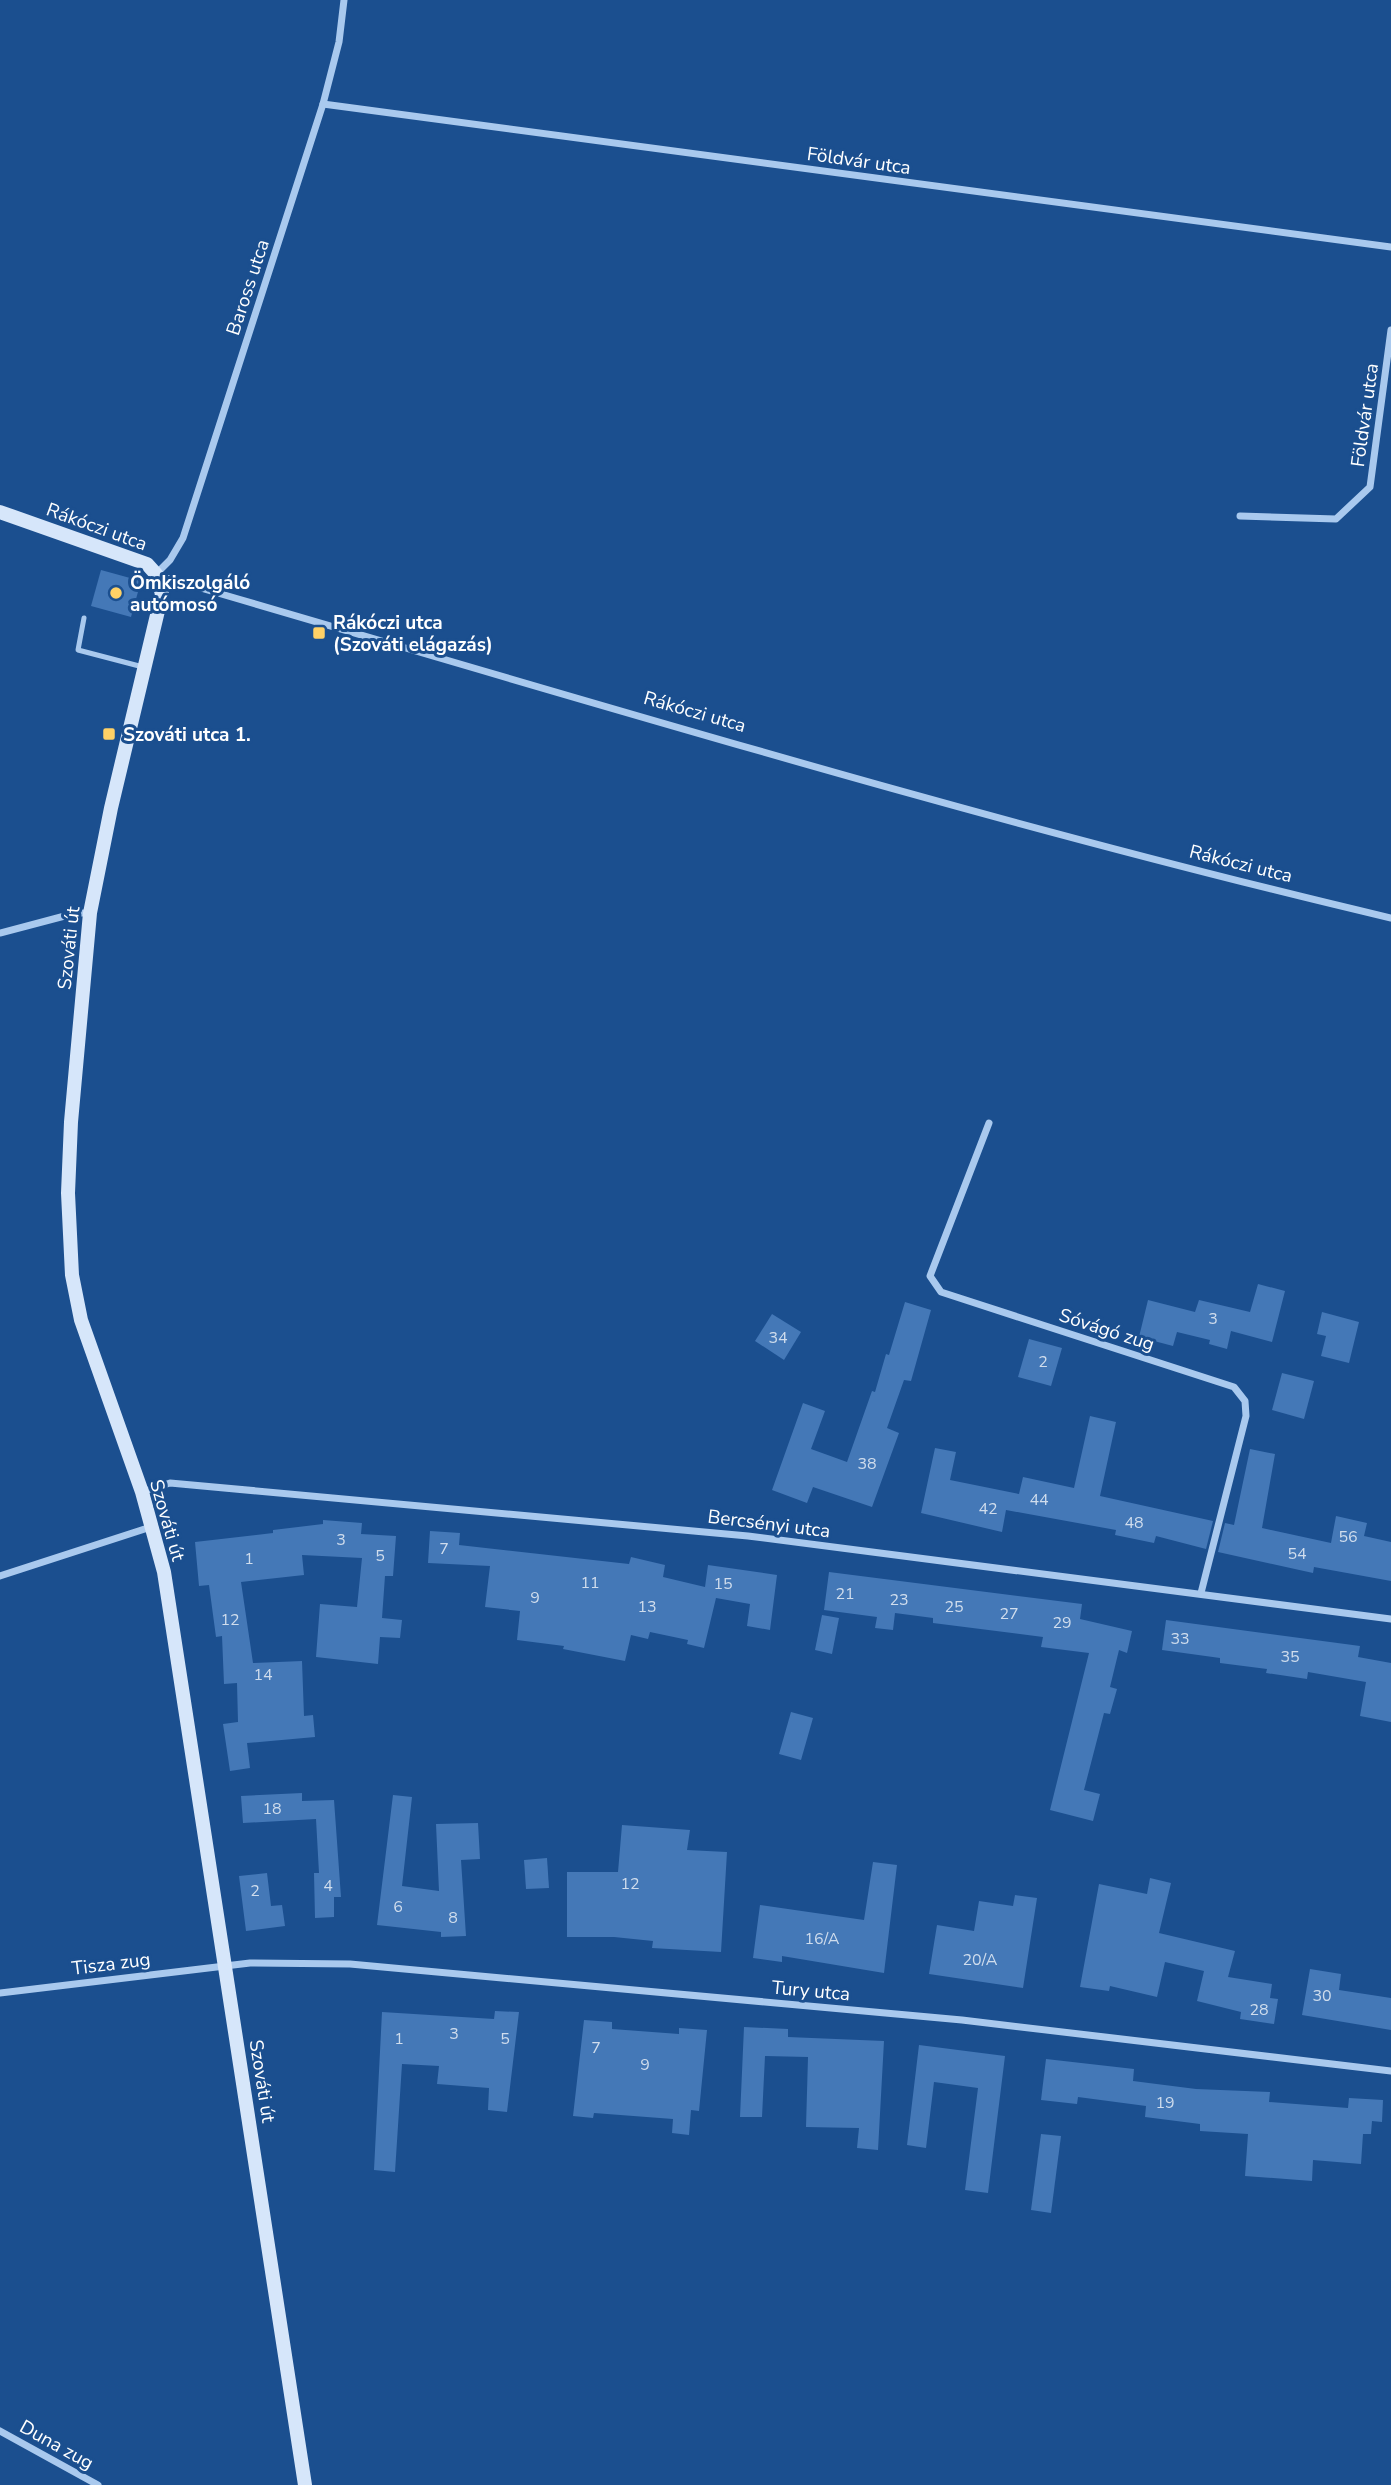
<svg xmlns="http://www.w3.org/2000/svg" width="1391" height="2485" font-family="'Nunito Sans',sans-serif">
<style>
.building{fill:#4478b7}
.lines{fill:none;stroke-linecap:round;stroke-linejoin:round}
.service{stroke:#a9c9ee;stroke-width:5}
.minor{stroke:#a9c9ee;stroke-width:7}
.secondary{stroke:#d6e6fa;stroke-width:14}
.poi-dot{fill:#ffd166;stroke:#1b4f8f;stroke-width:2.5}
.labels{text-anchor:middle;stroke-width:6;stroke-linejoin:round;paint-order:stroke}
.number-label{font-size:16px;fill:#d0dded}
.street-label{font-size:19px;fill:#fff;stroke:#1b4f8f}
.poi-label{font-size:19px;font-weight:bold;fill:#fff;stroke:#1b4f8f;text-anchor:start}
</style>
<rect width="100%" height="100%" fill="#1b4f8f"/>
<g class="building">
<path d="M101,570L141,581L131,617L91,606Z"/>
<path d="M1258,1284L1285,1291L1272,1342L1231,1331L1227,1349L1209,1344L1210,1340L1177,1332L1173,1346L1139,1337L1148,1300L1195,1312L1199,1300L1250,1312Z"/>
<path d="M905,1302L931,1310L911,1381L904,1380L887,1428L899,1433L872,1507L813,1487L807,1503L772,1490L803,1403L825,1411L811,1449L847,1462L872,1391L875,1392L886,1354L889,1355Z"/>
<path d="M1322,1312L1359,1322L1349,1363L1321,1356L1326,1336L1317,1334Z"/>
<path d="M772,1314L801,1332L784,1360L755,1341Z"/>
<path d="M1029,1339L1062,1348L1051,1386L1018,1377Z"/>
<path d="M1282,1373L1314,1381L1304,1419L1272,1410Z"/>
<path d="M1090,1416L1116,1422L1100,1496L1213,1521L1206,1549L1156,1536L1154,1543L1115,1535L1116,1530L1006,1510L1002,1532L921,1513L935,1448L956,1452L950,1480L1019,1494L1023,1477L1074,1488Z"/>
<path d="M1250,1449L1275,1454L1262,1528L1331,1543L1336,1516L1367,1523L1364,1536L1391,1542V1581L1314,1567L1313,1573L1218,1552L1225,1523L1234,1525Z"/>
<path d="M323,1520L362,1523L361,1534L396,1536L393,1576H385L382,1618L402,1620L400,1638L380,1637L378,1664L316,1657L320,1604L357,1607L362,1558L302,1555L304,1575L241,1582L253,1663L302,1661L304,1716L313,1715L315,1737L247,1743L250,1768L230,1771L223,1724L238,1722L237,1683L224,1684L222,1636L216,1637L209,1585L199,1586L195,1542L273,1533V1530L323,1524Z"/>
<path d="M430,1531L460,1533L459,1545L629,1564L631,1557L665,1565L663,1577L705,1587L708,1565L777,1575L770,1630L747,1626L750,1604L716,1598L704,1648L687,1644L688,1640L650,1632L648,1639L631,1635L625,1661L563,1649L564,1646L517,1640L520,1611L485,1607L490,1566L428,1563Z"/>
<path d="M829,1572L1082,1604L1080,1619L1132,1631L1127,1653L1119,1650L1110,1687L1117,1689L1110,1714L1104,1713L1084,1790L1100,1794L1093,1821L1050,1810L1089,1653L1041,1647L1043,1637L933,1623V1618L895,1613L893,1630L875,1628L877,1617L824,1610Z"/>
<path d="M822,1615L839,1618L832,1654L815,1650Z"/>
<path d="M1166,1620L1360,1646L1358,1657L1391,1663V1722L1360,1716L1366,1682L1308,1672L1307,1679L1266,1673L1267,1669L1220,1663V1658L1162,1650Z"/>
<path d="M791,1712L813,1718L801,1760L779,1754Z"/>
<path d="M302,1793V1801L334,1800L341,1897H334V1917L315,1918L314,1873H319L316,1819L243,1823L241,1796Z"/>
<path d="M393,1795L412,1797L402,1886L439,1891L436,1824L478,1823L480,1859L461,1860L466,1936L441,1937V1932L377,1925Z"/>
<path d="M622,1825L690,1830L687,1850L727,1852L721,1952L652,1948L653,1941L614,1937H567V1872H618Z"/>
<path d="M547,1858L549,1888L526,1889L524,1860Z"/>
<path d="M873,1862L897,1865L884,1973L782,1956V1962L753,1958L760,1905L864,1920Z"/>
<path d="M267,1873L271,1906L282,1905L285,1926L246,1931L239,1876Z"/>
<path d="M1150,1878L1171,1883L1159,1933L1235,1951L1228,1977L1272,1984L1270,1998L1278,1999L1274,2024L1240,2019L1241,2012L1197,2001L1204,1971L1165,1962L1157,1997L1110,1986L1109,1991L1080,1987L1099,1884L1147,1894Z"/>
<path d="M1015,1895L1037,1898L1023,1988L929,1974L937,1925L974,1931L979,1901L1013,1906Z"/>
<path d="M1310,1969L1341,1974L1339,1990L1391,1998V2030L1302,2015Z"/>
<path d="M495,2011L519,2012L507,2112L488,2110L489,2088L437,2084L439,2066L402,2064L395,2172L374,2170L382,2012L494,2019Z"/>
<path d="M584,2020L612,2022V2029L679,2034V2028L707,2030L699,2111L691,2110L689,2135L672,2133L673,2119L594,2113L593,2118L573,2116Z"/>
<path d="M744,2027L788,2029V2037L884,2041L878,2150L857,2148L859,2128L806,2127L808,2057L765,2056L762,2117H740Z"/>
<path d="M919,2045L1005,2056L988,2193L965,2190L978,2088L934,2082L926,2148L907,2145Z"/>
<path d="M1046,2059L1134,2069L1133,2081L1196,2089L1270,2092L1269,2102L1348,2108L1349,2098L1383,2100L1382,2122L1372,2121L1371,2134H1363L1361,2164L1313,2160L1312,2181L1245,2176L1248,2134L1200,2131V2124L1145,2117L1146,2106L1078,2097L1077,2104L1041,2100Z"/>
<path d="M1041,2134L1061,2136L1051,2213L1031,2210Z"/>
</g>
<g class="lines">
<path class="service" d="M84,618L78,650L143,667"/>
<g class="minor">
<path d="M323,104L1391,247"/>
<path d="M1240,516L1336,519L1370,487L1391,330"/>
<path d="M156,574L170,560L183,538L323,104L339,42L344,0"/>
<path d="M156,575C566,694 975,820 1391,918"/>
<path d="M0,933L76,913H90"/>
<path d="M989,1123L930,1276L941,1292L1234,1387L1245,1401L1246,1416L1201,1593"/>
<path d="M142,1492L170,1483L748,1536L1391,1619"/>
<path d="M0,1576L151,1527"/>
<path d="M0,1993L250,1963L350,1964L962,2020L1391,2071"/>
<path d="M0,2431L98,2485"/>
</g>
<path class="secondary" d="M0,512L147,564L156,574L162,594L111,808L90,913L71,1122L68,1193L72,1275L81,1320L142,1492L164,1572L305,2485"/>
</g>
<g class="poi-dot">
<circle cx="116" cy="593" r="7"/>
<rect x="312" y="626" width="14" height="14" rx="3.5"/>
<rect x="102" y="727" width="14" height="14" rx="3.5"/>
</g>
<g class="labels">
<g class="number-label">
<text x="1213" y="1324">3</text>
<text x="778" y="1343">34</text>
<text x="1043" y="1367">2</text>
<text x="867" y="1469">38</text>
<text x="1039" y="1505">44</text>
<text x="988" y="1514">42</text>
<text x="1134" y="1528">48</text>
<text x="1348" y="1542">56</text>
<text x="341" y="1545">3</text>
<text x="444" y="1554">7</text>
<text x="1297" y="1559">54</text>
<text x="380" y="1561">5</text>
<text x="249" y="1564">1</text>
<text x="590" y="1588">11</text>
<text x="723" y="1589">15</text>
<text x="845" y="1599">21</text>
<text x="535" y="1603">9</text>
<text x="899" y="1605">23</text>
<text x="647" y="1612">13</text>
<text x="954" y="1612">25</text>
<text x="1009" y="1619">27</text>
<text x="230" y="1625">12</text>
<text x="1062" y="1628">29</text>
<text x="1180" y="1644">33</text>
<text x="1290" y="1662">35</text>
<text x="263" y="1680">14</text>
<text x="272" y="1814">18</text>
<text x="630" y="1889">12</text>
<text x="328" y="1891">4</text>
<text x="255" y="1896">2</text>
<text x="398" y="1912">6</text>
<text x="453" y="1923">8</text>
<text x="822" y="1944">16/A</text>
<text x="980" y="1965">20/A</text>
<text x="1322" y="2001">30</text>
<text x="1259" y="2015">28</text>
<text x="454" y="2039">3</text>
<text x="399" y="2044">1</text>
<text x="505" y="2044">5</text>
<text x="596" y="2053">7</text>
<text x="645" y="2070">9</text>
<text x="1165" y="2108">19</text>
</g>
<g class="street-label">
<text transform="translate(859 160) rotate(8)" y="7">Földvár utca</text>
<text transform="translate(247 287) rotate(-72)" y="7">Baross utca</text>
<text transform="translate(1364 415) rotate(-82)" y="7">Földvár utca</text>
<text transform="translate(97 526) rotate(20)" y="7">Rákóczi utca</text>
<text transform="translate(695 711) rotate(16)" y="7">Rákóczi utca</text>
<text transform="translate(1241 863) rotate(14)" y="7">Rákóczi utca</text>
<text transform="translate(68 948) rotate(-84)" y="7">Szováti út</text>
<text transform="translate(1107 1329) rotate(18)" y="7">Sóvágó zug</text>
<text transform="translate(168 1520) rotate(74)" y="7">Szováti út</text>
<text transform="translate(769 1523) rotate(7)" y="7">Bercsényi utca</text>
<text transform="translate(111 1963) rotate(-7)" y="7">Tisza zug</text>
<text transform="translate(811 1990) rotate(5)" y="7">Tury utca</text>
<text transform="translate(263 2081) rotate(81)" y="7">Szováti út</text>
<text transform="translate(57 2444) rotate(29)" y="7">Duna zug</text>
</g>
<g class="poi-label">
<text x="130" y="589">Ömkiszolgáló<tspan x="130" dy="22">autómosó</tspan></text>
<text x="333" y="629">Rákóczi utca<tspan x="333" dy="22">(Szováti elágazás)</tspan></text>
<text x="123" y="741">Szováti utca 1.</text>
</g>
</g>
</svg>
